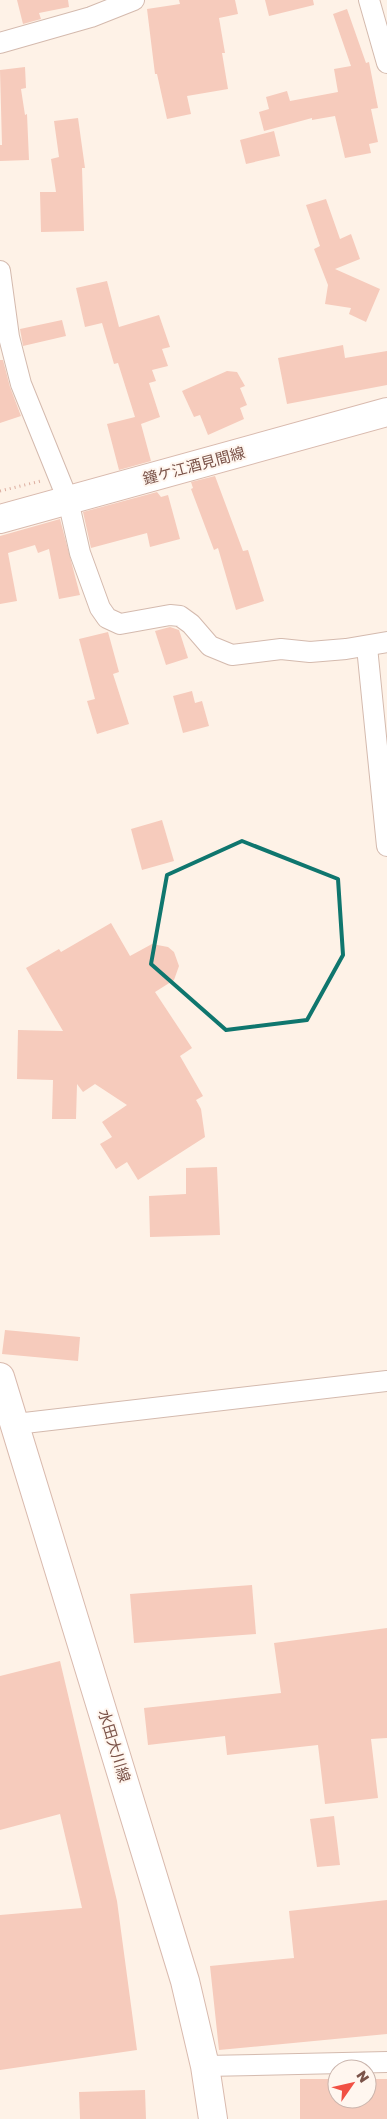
<svg xmlns="http://www.w3.org/2000/svg" width="387" height="2119" font-family="'Golos Text','Noto Sans JP',sans-serif">
<style>
.building{fill:#f6cbbc}
.lines{fill:none;stroke-linecap:round;stroke-linejoin:round}
.street-casing{stroke:#d4baae;stroke-width:22}
.secondary-casing{stroke:#d9baae;stroke-width:30}
.path{stroke:#dbad9f;stroke-width:3;stroke-dasharray:1 4;stroke-linecap:butt}
.street{stroke:#fff;stroke-width:20}
.secondary{stroke:#fff;stroke-width:28}
.marked{fill:none;stroke:#0f766e;stroke-width:4;stroke-linejoin:round}
.labels{text-anchor:middle;stroke-width:4;stroke-linejoin:round;paint-order:stroke}
.street-label{font-size:15px;fill:#7b5349;stroke:#fff6ef}
</style>
<rect width="100%" height="100%" fill="#fef2e7"/>
<g class="building">
<path d="M17,0H68L69,7L39,13L41,19L23,24Z"/>
<path d="M179,0H235L238,14L219,18L225,53H222L228,89L187,96L191,114L167,119L157,74H155L147,9L180,4Z"/>
<path d="M265,0H313L314,5L269,16Z"/>
<path d="M347,9L366,63L369,62L378,108L371,109L378,142L369,144L371,153L345,158L335,116L312,120V118L264,131L259,112L269,109L266,97L287,91L290,101L338,92L334,69L351,66L333,14Z"/>
<path d="M25,67L26,88L21,89L25,115L27,114L29,160L0,161V145H2L0,70Z"/>
<path d="M78,118L85,168H82L84,231L41,232L40,192H56L51,159L59,157L54,121Z"/>
<path d="M274,131L280,156L246,164L240,140Z"/>
<path d="M326,199L340,239L351,234L360,259L335,269L380,289L366,322L349,314L351,308L325,304L328,285L314,249L320,246L306,205Z"/>
<path d="M107,281L119,327L159,315L170,347L162,349L168,366L152,370L156,381L149,383L160,417L141,424L151,461L119,470L107,424L135,417L118,363L114,364L102,323L85,327L76,288Z"/>
<path d="M62,320L66,336L23,346L20,329Z"/>
<path d="M343,345L345,358L387,351V385L287,404L278,358Z"/>
<path d="M0,360H3L10,387L21,416L0,423Z"/>
<path d="M227,371L237,372L245,386L240,388L247,405L240,408L244,419L208,435L200,415L194,417L182,391Z"/>
<path d="M215,476L243,551L248,550L264,601L236,610L218,548L214,550L191,489L193,488L191,482Z"/>
<path d="M157,492L161,497L168,495L180,539L150,547L147,533L91,548L83,512Z"/>
<path d="M60,519L80,595L59,599L49,549L38,553L35,545L8,553L17,601L0,604V536Z"/>
<path d="M170,627L179,630L188,658L166,665L155,631Z"/>
<path d="M108,632L119,672L113,674L129,724L97,734L87,701L95,699L79,639Z"/>
<path d="M192,691L195,703L202,701L209,726L183,733L173,696Z"/>
<path d="M162,820L174,861L142,870L131,829Z"/>
<path d="M111,923L130,956L152,944L168,947L174,952L179,966L174,980L155,992L192,1048L180,1056L203,1096L196,1100L201,1109L205,1137L138,1180L127,1162L116,1169L100,1144L112,1137L102,1122L127,1105L95,1084L83,1092L77,1084L76,1119H52L53,1080L17,1079L18,1030L63,1031L26,968L59,949L61,952Z"/>
<path d="M217,1167L220,1235L150,1237L149,1196L186,1194V1168Z"/>
<path d="M5,1330L80,1337L78,1361L2,1354Z"/>
<path d="M252,1585L256,1634L134,1643L130,1594Z"/>
<path d="M387,1628V1738L371,1739L378,1798L325,1804L318,1745L227,1755L225,1736L148,1745L144,1708L281,1693L274,1643Z"/>
<path d="M60,1661L117,1901L137,2050L0,2070V1915L82,1908L60,1814L0,1830V1676Z"/>
<path d="M334,1816L340,1865L317,1867L310,1819Z"/>
<path d="M387,1900V2034L219,2050L210,1966L294,1958L289,1911Z"/>
<path d="M300,2079H337V2099H367V2079H387V2119H300Z"/>
<path d="M145,2090L146,2119H80L79,2092Z"/>
</g>
<g class="lines">
<defs>
<g id="street">
<path d="M369,0L387,63"/>
<path d="M0,43L91,17L134,0"/>
<path d="M0,271L9,337L21,384L68,500L80,553L100,608L107,618L120,624L170,615L180,616L191,624L210,646L232,655L281,649L310,652L346,649L387,642"/>
<path d="M367,647L387,846"/>
<path d="M16,1424L387,1381"/>
<path d="M205,2066L387,2062"/>
</g>
<g id="secondary">
<path d="M0,519L387,412"/>
<path d="M0,1377L185,1981L205,2066L213,2119"/>
</g>
</defs>
<use href="#street" class="street-casing"/>
<use href="#secondary" class="secondary-casing"/>
<path class="path" d="M0,491L41,481"/>
<use href="#street" class="street"/>
<use href="#secondary" class="secondary"/>
</g>
<path class="marked" d="M242,841L338,879L343,955L307,1020L226,1030L151,964L167,875Z"/>
<g class="labels">
<g class="street-label">
<text transform="translate(194 466) rotate(-15)" y="5">鐘ケ江酒見間線</text>
<text transform="translate(114 1746) rotate(73)" y="5">水田大川線</text>
</g>
</g>
<g transform="translate(352 2084) rotate(56)"><circle r="24" fill="#fff6ef" stroke="#cab5ad"/>
<path d="M0-4L9 19L0 12L-9 19Z" fill="#f15044"/>
<text y="-8" font-size="14" font-weight="bold" text-anchor="middle" fill="#7b5349">N</text>
</g>
</svg>
